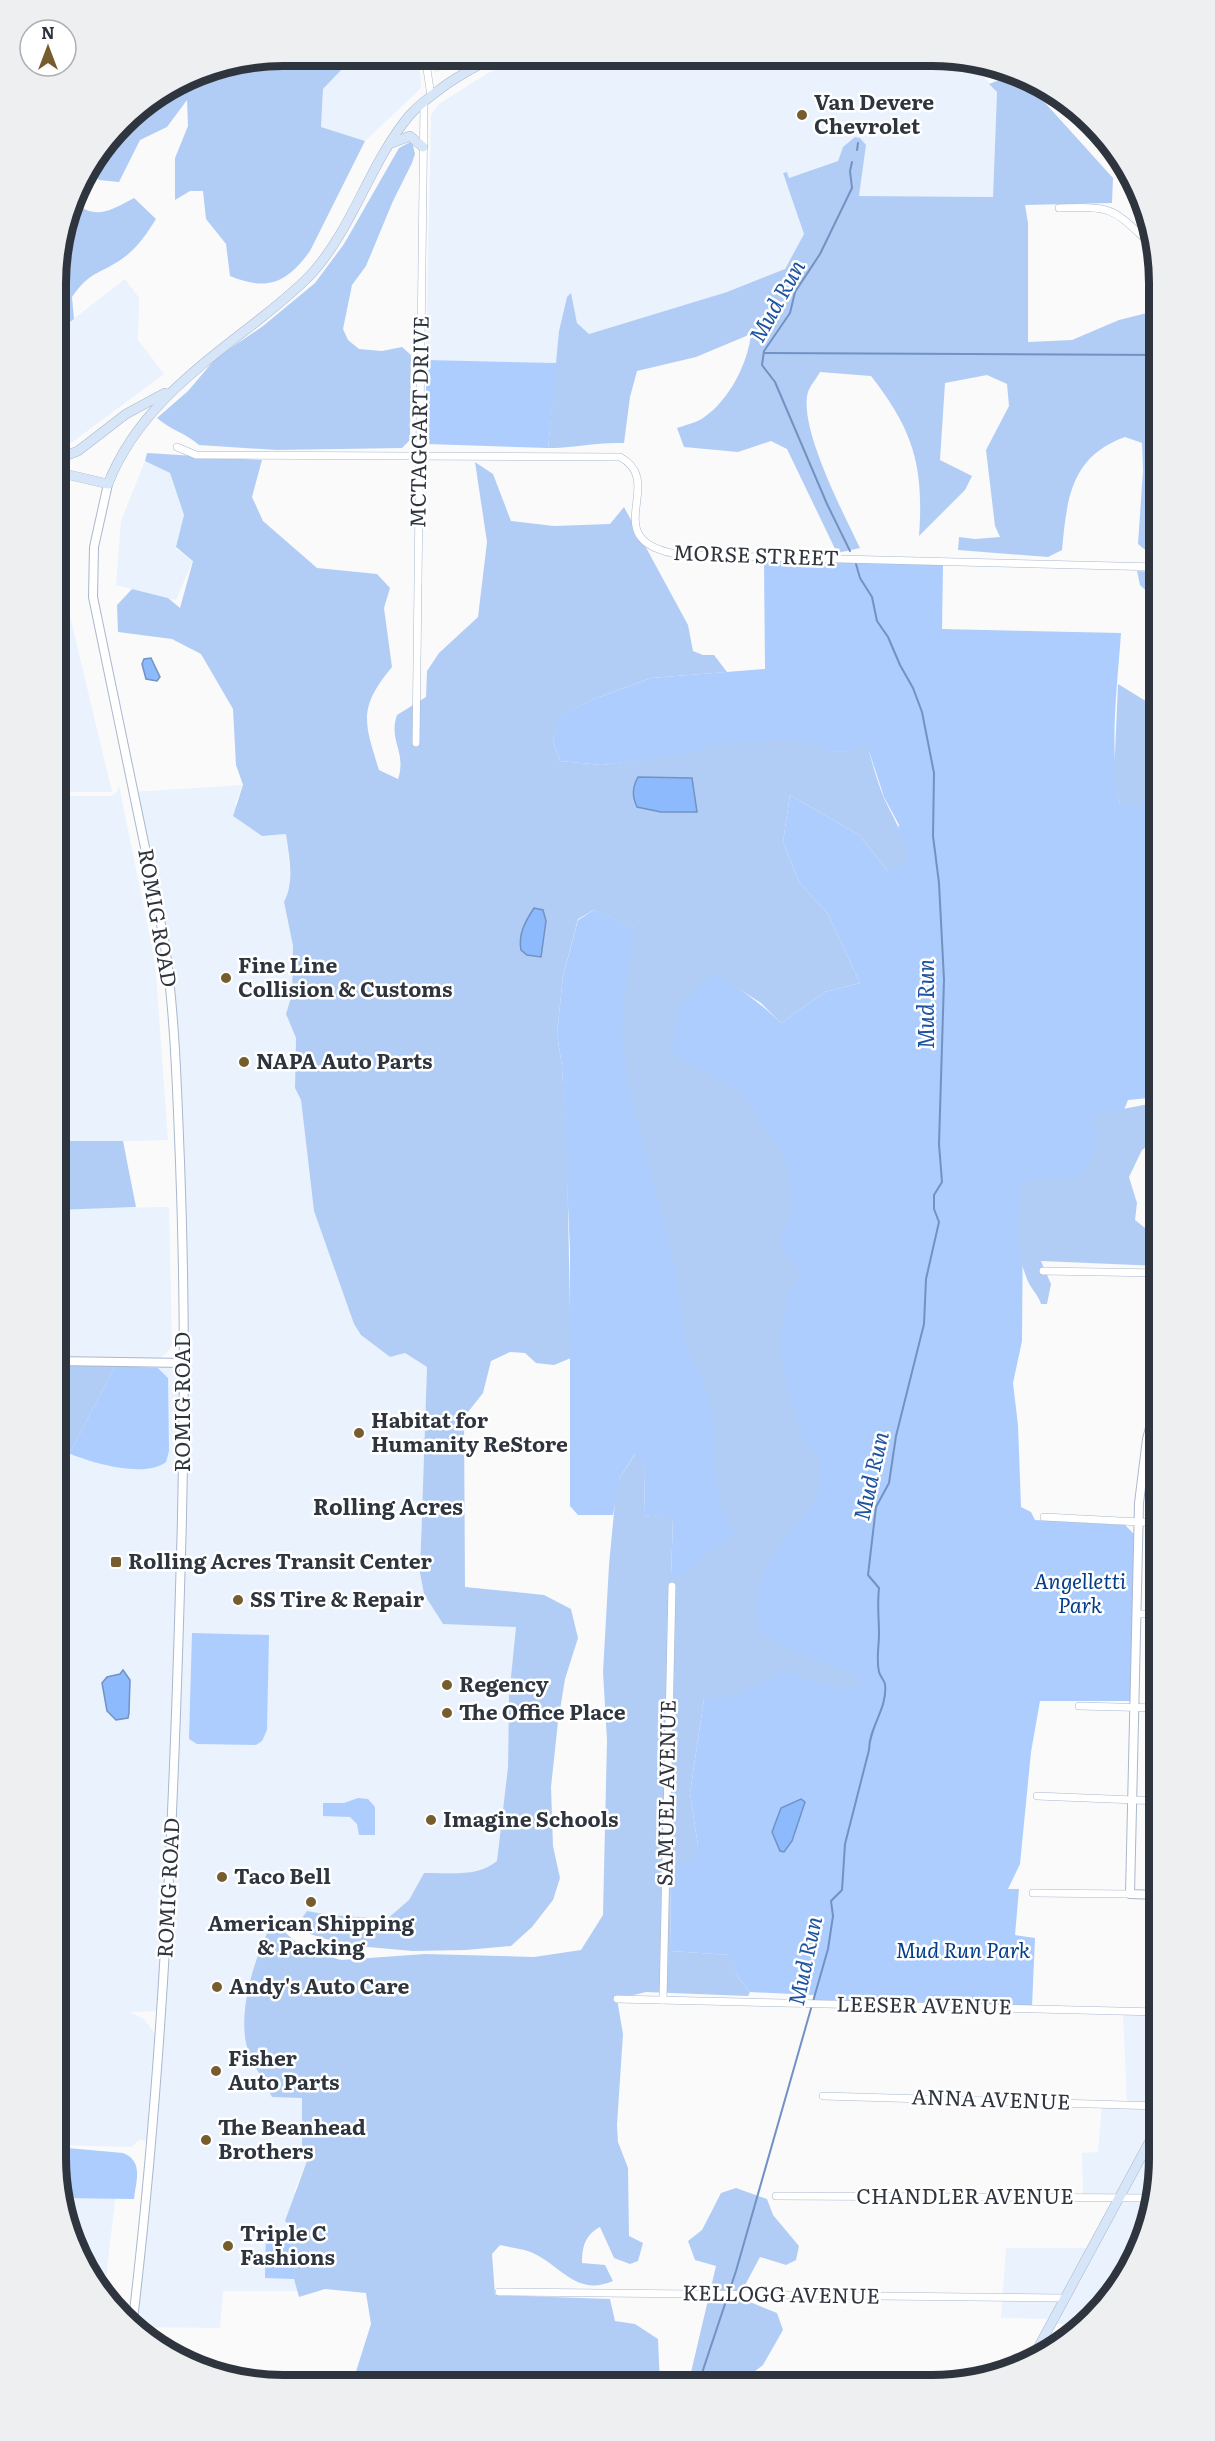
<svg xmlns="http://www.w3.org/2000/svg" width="1215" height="2441" font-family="Literata,serif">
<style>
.built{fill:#eaf2fe;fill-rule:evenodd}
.green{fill:#accdfe}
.forest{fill:#b2cdf5}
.water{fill:#8dbafc;stroke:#7192c3;stroke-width:1.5}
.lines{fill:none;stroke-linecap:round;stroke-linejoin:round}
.stream{stroke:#7192c3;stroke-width:2}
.minor-casing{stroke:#a9b8ce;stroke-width:8}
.tertiary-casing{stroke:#a9b8ce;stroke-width:10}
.secondary-casing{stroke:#a9b8ce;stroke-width:10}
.motorway-casing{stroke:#607fad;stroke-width:14}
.minor{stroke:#fff;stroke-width:7}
.tertiary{stroke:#fff;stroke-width:8}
.secondary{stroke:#d7e5f8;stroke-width:9}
.motorway{stroke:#7aa7e9;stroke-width:12}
.poi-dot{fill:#775c2e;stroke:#fff;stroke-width:2}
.labels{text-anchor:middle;stroke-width:5;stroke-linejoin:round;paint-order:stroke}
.poi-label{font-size:21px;font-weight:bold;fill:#2f353e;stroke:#fff;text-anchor:start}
.street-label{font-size:21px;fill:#2f353e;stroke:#fff}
.park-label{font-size:21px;font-style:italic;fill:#033e89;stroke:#fff}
.water-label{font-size:22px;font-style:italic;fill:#1d53a0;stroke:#fff}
.neighbourhood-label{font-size:22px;font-weight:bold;fill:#2f353e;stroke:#fff}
.rim{fill:none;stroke:#2f353e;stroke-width:8}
</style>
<rect width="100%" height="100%" fill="#fafafa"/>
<g class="built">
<path d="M358,56H419L421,88L365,141L321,127L323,89L343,67H355Z"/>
<path d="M430,56L468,57L435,73Z"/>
<path d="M521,58L970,60L997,92L993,197L859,196L866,145L843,147L838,161L789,178L783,173L804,234L785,269L727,292L589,334L577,323L571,294L567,297L559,331L557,363L426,360L431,115L439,104L488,73Z"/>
<path d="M125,279L139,298L138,340L164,374L71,443L57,446V332Z"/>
<path d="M145,461L170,473L184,515L176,549L193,560L176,600L116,585L121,521Z"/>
<path d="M57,562L112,792H57Z"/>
<path d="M243,785L235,804L262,836L286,834L290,871V892L284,902L293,946L292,994L286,1014L296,1038L295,1088L301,1100L314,1211L354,1324L361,1335L390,1357L405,1353L427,1367L420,1573L424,1594L443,1624L516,1626L509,1696L508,1767L497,1861L488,1869L474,1873H424L409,1900L387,1919L330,1915L308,1911L302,1918L273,1921L258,1949L310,2096L307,2161L295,2189L294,2279L298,2291H223L220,2328L132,2327L150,2141L139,2140L131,2147L56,2145V1361L183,1363L171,996L133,792ZM162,2011L159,2039L144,2019L130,2012Z"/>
<path d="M119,786L155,962L168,1140L57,1143V796H111L116,793Z"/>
<path d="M169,1207L172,1345L167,1353L160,1358L56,1357V1209Z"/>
<path d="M1123,2011L1159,2012V2174L1142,2245L1112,2297L1084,2324H1050L1052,2319L1001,2318L1006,2248H1091L1118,2198L1083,2197L1082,2153L1098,2152L1102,2103L1127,2104Z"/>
<path d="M82,2150L120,2156L104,2296L94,2285L67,2231L56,2158V2151Z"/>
</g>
<g class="green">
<path d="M426,360L557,363L548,448L426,444Z"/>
<path d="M764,560L943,565L942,629L1121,633C1117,690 1109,748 1120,805H1159V1097L1128,1100L1092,1187L1023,1208L1022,1341L1013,1383L1018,1425L1021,1507L1031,1512L1035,1520L1125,1525L1134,1534L1130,1701H1040L1031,1752L1020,1864L1008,1889H1019L1015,1935L1035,1938L1032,2006L813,2000L814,1995L750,1992L738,1977L729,1955L671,1951L670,1873L675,1865L698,1846L690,1793L704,1699L681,1576H671L673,1519L644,1515L645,1471L635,1454L620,1477L613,1515H578L570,1506V1251L562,1066L557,1034L563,976L578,920L594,910C651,933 738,980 781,1023L825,992L860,983L828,914L799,882L783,842L790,795L859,835L888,871L899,825L884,797L869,751L673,756L602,765L560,761L553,741L560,715L594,699L651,678L765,669Z"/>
<path d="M115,1366L158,1368L168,1378L169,1451L166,1462C145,1479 88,1462 66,1452L72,1449Z"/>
<path d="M192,1633L269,1635L267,1730L262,1741L256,1745L197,1744L189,1739Z"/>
<path d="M358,1798L368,1799L375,1807V1835H359L357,1824L350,1817L323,1816V1803H344Z"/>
<path d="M56,2147L123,2153C144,2161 136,2182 134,2199L62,2198Z"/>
<path d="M266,2228L295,2229L294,2279L265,2278Z"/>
</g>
<g class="forest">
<path d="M283,56H358L356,67L343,68L323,89L321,127L365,141L310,251C286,284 267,291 230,276L226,244L206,219L203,191H190L175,200V158L188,126L187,100L167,127L140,140L119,182L99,180L89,169L133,112L196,73Z"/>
<path d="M1014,74L1038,95L1113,178L1112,203L1025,205L1028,223V342L1072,340L1119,320L1159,310V458L1157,459L1155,558L1138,544L1143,470L1142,443L1125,437C1070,457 1067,499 1062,550L1048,557L958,550L959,537L975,539L1000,537L995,526L986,450L1009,406L1007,384L987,375L945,383L940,460L972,476L965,490L919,536C924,467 914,431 871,376L820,372C817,378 810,386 808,392C798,427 844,514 860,548L837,553L787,449L771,441L738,452L684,447L677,428C685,425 696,423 703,418C729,401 748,363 751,334L696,357L637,371L630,397L624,443C598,442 574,448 548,448L559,331L567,297L571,293L577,323L589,334L727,292L785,269L804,234L783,173L787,172L789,178L838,161L843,147L855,137L860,138L866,145L859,196L993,197L997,92L989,84Z"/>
<path d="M412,141L415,154L412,163L393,201L366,266L352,285L343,329L348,340L359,349L382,351L402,347L411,355L410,440L402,448L277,450L199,445C186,433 170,430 157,418L188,391L216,358L263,326L315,283L344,244L399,148Z"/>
<path d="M134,198L156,219C146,235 136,250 119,261C95,276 91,271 72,297L74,319L57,332V253L73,200C94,222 111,210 134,198Z"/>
<path d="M147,453L262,460L252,497L263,521L317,568L377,574L390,588L384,608L392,667C358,708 364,722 379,770L398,779C407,752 388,741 397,715L426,697L427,671L439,653L478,617L487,542L475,462L493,474L511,521L554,526L610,524L624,507L688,625L693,651L703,655H714L727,672L651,678L594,699L561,715L553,741L560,761L602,765L694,752L714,744L788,739L812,743L829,752L848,751L867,744C872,762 877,781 884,798C894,820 907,838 908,863L888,871L859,835L790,795L783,842L799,882L828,914L860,983L825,992L781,1023L761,1003L714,973L679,1007L672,1053L740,1092L775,1142L789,1169L792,1211L783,1230L781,1245L801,1274L789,1294L781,1333L783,1373L804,1442L819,1455C820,1464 821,1475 820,1484C819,1496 807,1510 800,1520C770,1558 748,1582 761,1633L785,1647L858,1676L860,1687L835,1688L783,1671L738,1696L704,1699L690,1793L698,1846L692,1861L675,1865L670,1873L671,1951L730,1955L738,1977L750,1992L748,1996L646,1992L617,1999L623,2034L617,2125L618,2142L628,2168L629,2236L643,2243L638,2261L630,2264L614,2258L600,2227C585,2235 582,2247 582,2263L605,2265L613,2281C578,2296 563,2269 537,2255C527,2249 512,2248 500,2245L492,2254L495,2295L610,2299L615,2321L635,2324L658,2339L660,2385L352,2384L371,2324L366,2293L325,2289L299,2297L294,2279L295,2230L285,2221L307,2161L302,2149V2098L272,2097C264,2081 252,2064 247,2047C237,2010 256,1953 273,1921L302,1948L341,1960L425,1954L534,1957L581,1950L603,1915L607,1740L603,1672L609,1565L616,1491L620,1477L636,1453L645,1471L644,1515L673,1518L671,1576H682L707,1553L735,1535L720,1508L713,1455V1422L707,1391L686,1346L674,1262L628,1088L622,1034L624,992L634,928L594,910L578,919L563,976L557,1034L562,1066L567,1158L571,1358L554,1365L536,1363L525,1353L510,1352L491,1361L483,1393L464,1417L465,1587L544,1595L571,1609L578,1638L565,1679L558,1722L551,1787L553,1846L560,1878L553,1900L532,1927L511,1946L466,1950L413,1951L345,1945L310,1934L302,1918L307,1911L330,1915L387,1919L409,1900L424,1873C449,1872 477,1878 497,1861L508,1767L509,1696L516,1627L443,1624L424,1594L420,1573L427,1367L405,1353L390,1357L361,1335L354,1324L314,1211L301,1100L295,1088L296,1038L286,1014L292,994L293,946L284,902C295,881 289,857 286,834L262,836L233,816L243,785L236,765L233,709L201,654L172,639L118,632L117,605L132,589L168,598L180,608L193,561L176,547L184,515L170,473L145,461Z"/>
<path d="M1137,571L1159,572V599L1157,601L1140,585Z"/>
<path d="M1118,684L1149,703L1159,697V768L1149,781L1159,786V805H1120L1114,776Z"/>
<path d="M1159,1102V1138L1142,1150L1129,1177L1137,1203L1135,1220L1159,1239V1266L1041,1261L1051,1284L1047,1304H1041C1038,1294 1030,1288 1027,1279C1013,1243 1017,1222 1021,1185L1036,1179L1078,1177L1091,1159L1097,1132L1089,1126L1097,1114Z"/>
<path d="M57,1141H123L136,1207L56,1210Z"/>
<path d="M56,1366H115L72,1449L66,1452L56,1446Z"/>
<path d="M736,2188L767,2199L773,2215L799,2246L796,2260L786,2265L760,2257L744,2287L750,2302L777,2313L783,2330L763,2365L737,2385H688L716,2266L695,2260L688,2241L702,2230L721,2193Z"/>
</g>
<g class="water">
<path d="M151,658L160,677L157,681L146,679L142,664L144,659Z"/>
<path d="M638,777L692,778L697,812H661L637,807C632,796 632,788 638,777Z"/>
<path d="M534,908L543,910L546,921L541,957L527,955L521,950C518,934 525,922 534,908Z"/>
<path d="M123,1670L130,1680L129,1713L128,1718L116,1720L107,1711L102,1683L107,1677L120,1674Z"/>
<path d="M801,1799L805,1802L792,1841L784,1852L780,1851L772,1832L781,1808Z"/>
</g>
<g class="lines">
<g class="stream">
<path d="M857,150L858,143"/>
<path d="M764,353L1159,355"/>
<path d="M850,551L827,504L775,382L762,365L764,351L790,313L795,292L820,254L852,188L850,171L852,162"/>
<path d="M698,2385L736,2271L828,1949L833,1916L831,1901L842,1890L845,1844L869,1750C869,1727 888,1708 885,1684C884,1680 880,1676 879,1672C876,1659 879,1647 879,1634C879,1618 877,1605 879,1588L868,1575L876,1507L889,1483L896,1436L924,1324L926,1279L939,1222L934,1209V1195L942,1182L939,1144L944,980L939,883L933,836L934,773L922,712L913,688L900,665L888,637L877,621L872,597L860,578L856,564"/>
</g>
<defs>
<g id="minor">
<path d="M425,56L431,96"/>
<path d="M1059,208C1117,206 1112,209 1154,247"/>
<path d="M177,447L196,455L620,457C669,483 592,542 682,555L1159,567"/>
<path d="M416,743L424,102"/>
<path d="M1043,1271L1159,1273"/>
<path d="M1044,1517L1159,1523"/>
<path d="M1137,1614H1159"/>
<path d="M1079,1706L1159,1708"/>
<path d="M1037,1796L1159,1801"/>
<path d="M1033,1893L1130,1894"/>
<path d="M617,1999L1159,2012"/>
<path d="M663,2000L672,1586"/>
<path d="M823,2096L1159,2106"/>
<path d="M776,2196L1153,2198"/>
<path d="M499,2292L1063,2298"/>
</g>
<g id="tertiary">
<path d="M108,484L94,547L93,597L164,939C175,1013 177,1088 180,1162C185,1293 185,1423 181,1554C174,1812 163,2070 132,2328"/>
<path d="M56,1361L184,1363"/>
<path d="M1159,1895L1130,1894L1139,1503L1147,1439L1159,1394"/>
</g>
<g id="secondary">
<path d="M392,143L410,136L423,147"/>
<path d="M57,459L78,451L126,414L165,393"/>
<path d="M57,472L108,484C136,412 197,368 256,322C276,306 297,290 314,271C354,225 370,163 409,116C420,103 434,94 447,84C464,73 480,63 499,57"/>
<path d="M1031,2361L1159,2124"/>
</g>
<path id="motorway" d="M1063,99L1119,154"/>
</defs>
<use href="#minor" class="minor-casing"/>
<use href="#tertiary" class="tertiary-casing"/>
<use href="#secondary" class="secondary-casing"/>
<use href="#motorway" class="motorway-casing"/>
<use href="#minor" class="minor"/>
<use href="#tertiary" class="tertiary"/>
<use href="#secondary" class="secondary"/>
<use href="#motorway" class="motorway"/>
</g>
<g class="poi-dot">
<circle cx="802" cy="115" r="6"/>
<circle cx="226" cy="978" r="6"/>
<circle cx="244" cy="1062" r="6"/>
<circle cx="359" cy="1433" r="6"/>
<rect x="110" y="1556" width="12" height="12" rx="3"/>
<circle cx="238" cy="1600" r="6"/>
<circle cx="447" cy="1685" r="6"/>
<circle cx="447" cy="1713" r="6"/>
<circle cx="431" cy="1820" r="6"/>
<circle cx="222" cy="1877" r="6"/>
<circle cx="311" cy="1902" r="6"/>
<circle cx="217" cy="1987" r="6"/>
<circle cx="216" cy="2071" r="6"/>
<circle cx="206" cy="2140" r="6"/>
<circle cx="228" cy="2246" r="6"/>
</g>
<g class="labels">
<g class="poi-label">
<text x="814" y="110">Van Devere<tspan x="814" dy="24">Chevrolet</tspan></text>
<text x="238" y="973">Fine Line<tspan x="238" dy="24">Collision &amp; Customs</tspan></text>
<text x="256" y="1069">NAPA Auto Parts</text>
<text x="371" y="1428">Habitat for<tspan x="371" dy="24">Humanity ReStore</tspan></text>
<text x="128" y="1569">Rolling Acres Transit Center</text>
<text x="250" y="1607">SS Tire &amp; Repair</text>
<text x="459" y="1692">Regency</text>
<text x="459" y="1720">The Office Place</text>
<text x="443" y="1827">Imagine Schools</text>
<text x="234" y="1884">Taco Bell</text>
<text x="311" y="1931" text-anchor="middle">American Shipping<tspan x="311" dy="24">&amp; Packing</tspan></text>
<text x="229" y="1994">Andy's Auto Care</text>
<text x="228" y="2066">Fisher<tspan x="228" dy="24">Auto Parts</tspan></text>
<text x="218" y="2135">The Beanhead<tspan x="218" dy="24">Brothers</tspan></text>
<text x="240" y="2241">Triple C<tspan x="240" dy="24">Fashions</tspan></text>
</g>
<g class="street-label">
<text transform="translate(420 422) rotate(-89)" y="7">MCTAGGART DRIVE</text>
<text transform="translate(756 556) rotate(2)" y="7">MORSE STREET</text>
<text transform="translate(157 918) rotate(80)" y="7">ROMIG ROAD</text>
<text transform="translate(183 1402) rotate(-90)" y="7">ROMIG ROAD</text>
<text transform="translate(667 1793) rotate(-89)" y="7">SAMUEL AVENUE</text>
<text transform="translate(169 1888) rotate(-87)" y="7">ROMIG ROAD</text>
<text transform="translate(924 2006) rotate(1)" y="7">LEESER AVENUE</text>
<text transform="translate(991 2100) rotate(2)" y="7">ANNA AVENUE</text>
<text x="965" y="2204">CHANDLER AVENUE</text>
<text transform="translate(781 2295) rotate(1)" y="7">KELLOGG AVENUE</text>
</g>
<g class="park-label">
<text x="1080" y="1589">Angelletti<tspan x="1080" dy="24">Park</tspan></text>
<text x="963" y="1958">Mud Run Park</text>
</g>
<g class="water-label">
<text transform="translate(777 301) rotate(-61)" y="8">Mud Run</text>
<text transform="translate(926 1004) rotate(-90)" y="8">Mud Run</text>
<text transform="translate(871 1476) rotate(-77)" y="8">Mud Run</text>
<text transform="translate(805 1961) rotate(-78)" y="8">Mud Run</text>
</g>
<g class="neighbourhood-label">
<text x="388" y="1515">Rolling Acres</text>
</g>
</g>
<path d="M0 0H1215V2441H0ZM283 66H932A217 217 0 0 1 1149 283V2158A217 217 0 0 1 932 2375H283A217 217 0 0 1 66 2158V283A217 217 0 0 1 283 66Z" fill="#eeeff0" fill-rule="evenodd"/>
<path class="rim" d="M283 66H932A217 217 0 0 1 1149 283V2158A217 217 0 0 1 932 2375H283A217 217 0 0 1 66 2158V283A217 217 0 0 1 283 66Z"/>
<g transform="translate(48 48)"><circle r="28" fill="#ffffff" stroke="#acaeb2" stroke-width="1.5"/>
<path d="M0-4.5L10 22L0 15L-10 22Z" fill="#775c2e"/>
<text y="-9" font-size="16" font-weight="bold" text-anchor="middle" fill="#2f353e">N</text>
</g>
</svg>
